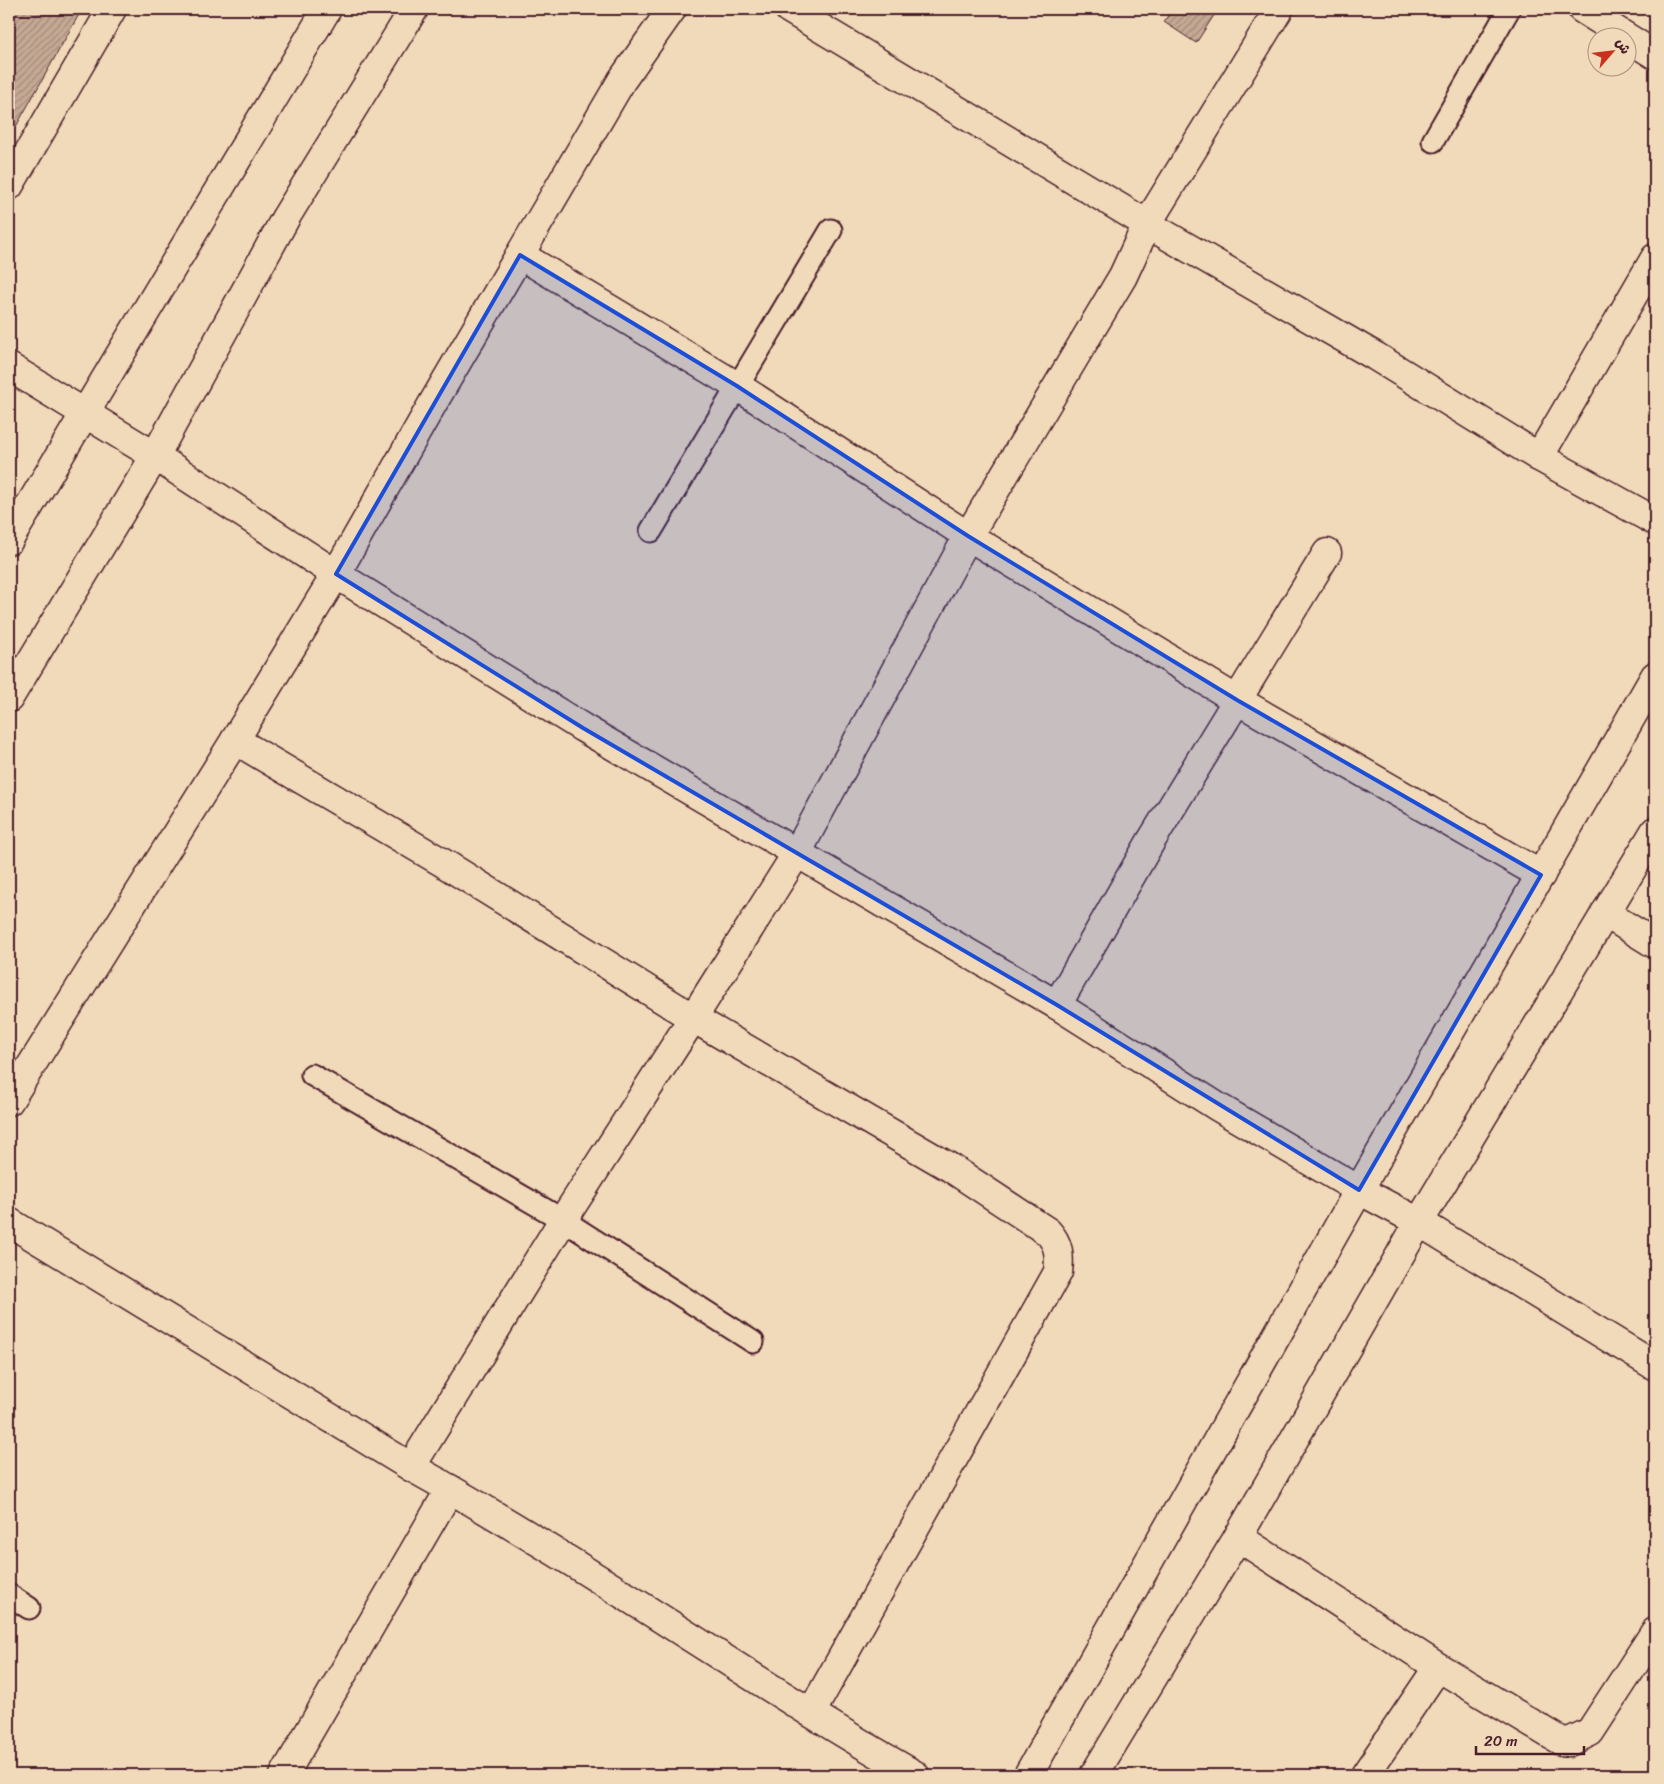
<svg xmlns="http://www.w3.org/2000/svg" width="1664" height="1784" font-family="Sriracha,'Playpen Sans Arabic',sans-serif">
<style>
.building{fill:url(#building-hatch);stroke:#4a1f2b}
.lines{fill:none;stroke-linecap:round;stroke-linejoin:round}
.service-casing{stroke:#4a1f2b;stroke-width:25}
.minor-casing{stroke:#4a1f2b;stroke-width:31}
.service{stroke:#f1dab9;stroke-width:21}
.minor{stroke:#f1dab9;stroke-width:28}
.marked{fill:#1d4ed8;fill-opacity:0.2;stroke:#1d4ed8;stroke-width:4;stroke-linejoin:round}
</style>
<defs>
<pattern id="building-hatch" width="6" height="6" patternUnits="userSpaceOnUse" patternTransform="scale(1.25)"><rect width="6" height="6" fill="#c5a994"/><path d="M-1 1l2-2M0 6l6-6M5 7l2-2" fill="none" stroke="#a28979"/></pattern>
</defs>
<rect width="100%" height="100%" fill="#f1dab9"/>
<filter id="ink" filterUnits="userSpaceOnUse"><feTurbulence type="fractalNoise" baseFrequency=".02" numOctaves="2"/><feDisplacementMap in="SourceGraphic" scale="10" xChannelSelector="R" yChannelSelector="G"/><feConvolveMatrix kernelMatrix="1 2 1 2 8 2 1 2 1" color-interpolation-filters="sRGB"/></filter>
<g filter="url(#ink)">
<g class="building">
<path d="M9,9H82L9,139Z"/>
<path d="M1172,9H1218L1196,43L1164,22Z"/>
</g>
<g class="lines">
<defs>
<g id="service">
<path d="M1433,141L1509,9"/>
<path d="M651,531L831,230"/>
<path d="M312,1075L563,1220L753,1342"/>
<path d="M9,1595L29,1608"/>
</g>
<g id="minor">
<path d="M789,9L1147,224L1375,356L1539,457L1655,521"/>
<path d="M1582,9L1655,55"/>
<path d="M9,186L112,9"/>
<path d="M520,255L737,386L968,536L1237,700L1541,875"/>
<path d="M9,367L155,456L336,574L583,728L1057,1005L1218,1107L1359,1190L1419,1222L1655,1366"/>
<path d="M1539,457L1655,258"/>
<path d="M9,540L327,9"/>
<path d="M9,698L155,456L286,217L414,9"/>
<path d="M235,740L445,864L693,1018L951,1168L1048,1232C1059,1244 1060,1256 1058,1272L811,1713"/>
<path d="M1605,913L1655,944"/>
<path d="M1057,1005L1151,841L1327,553"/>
<path d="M9,1101L235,740L336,574L433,403L622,80L672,9"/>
<path d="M9,1222L411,1467C548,1543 678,1631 811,1713C845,1734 880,1755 915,1775"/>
<path d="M411,1467L563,1220L693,1018L797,853L968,536L1123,276L1147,224L1279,9"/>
<path d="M1238,1537L1438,1667L1561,1741L1569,1742L1590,1732L1655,1632"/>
<path d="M284,1775L450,1489"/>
<path d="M1028,1775L1359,1190L1655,676"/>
<path d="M1094,1775L1238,1537L1419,1222L1655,831"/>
<path d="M1365,1775L1438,1667"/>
</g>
</defs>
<use href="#service" class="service-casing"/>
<use href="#minor" class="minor-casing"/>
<use href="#service" class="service"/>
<use href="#minor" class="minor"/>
</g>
</g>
<path class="marked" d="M520,255L737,386L968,536L1237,700L1541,875L1359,1190L1057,1005L583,728L336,574Z"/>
<rect width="1664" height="1784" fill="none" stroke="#f1dab9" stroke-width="30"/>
<rect x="15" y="15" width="1634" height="1754" fill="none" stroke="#4a1f2b" stroke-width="2" filter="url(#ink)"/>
<g transform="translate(1612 52) rotate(62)"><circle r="24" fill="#f1dab9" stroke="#ae8f80"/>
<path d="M0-4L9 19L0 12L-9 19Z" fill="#c8321e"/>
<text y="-8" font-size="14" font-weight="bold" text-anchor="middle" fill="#4a1f2b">ش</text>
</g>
<path d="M1476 1746v8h108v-8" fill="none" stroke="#4a1f2b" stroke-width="2.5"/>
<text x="1484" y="1746" font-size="15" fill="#4a1f2b" stroke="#f1dab9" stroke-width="4" paint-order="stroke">20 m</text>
</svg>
